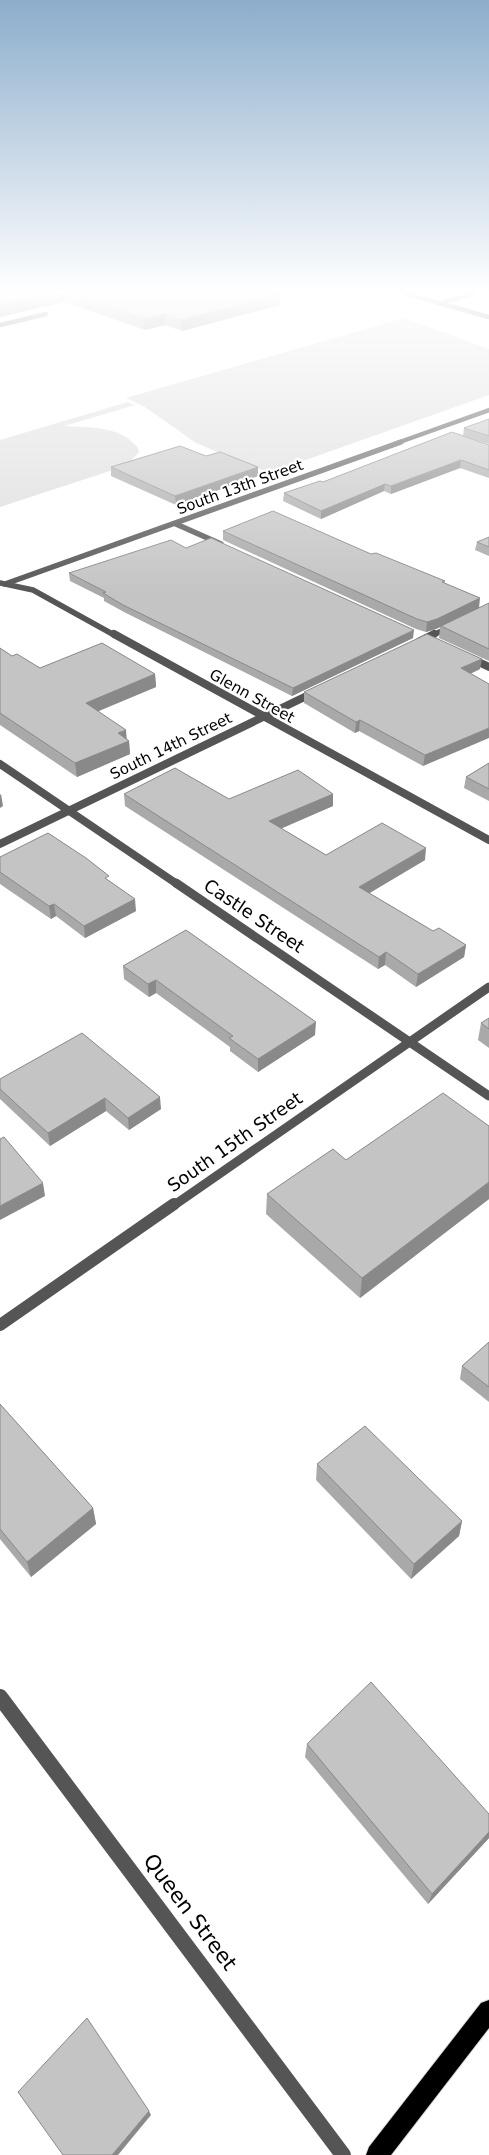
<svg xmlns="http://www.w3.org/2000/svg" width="489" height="2155" font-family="'DejaVu Sans',sans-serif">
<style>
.green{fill:#dcdcdc}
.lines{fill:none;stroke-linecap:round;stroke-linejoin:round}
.primary-casing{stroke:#dbdbdb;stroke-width:2}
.minor-far5{stroke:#555;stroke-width:4.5}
.minor-far4{stroke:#555;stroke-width:5.5}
.minor-far3{stroke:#555;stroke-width:8}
.minor-far2{stroke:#555;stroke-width:9}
.minor-far1{stroke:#555;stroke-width:12}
.minor{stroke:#555;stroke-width:16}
.tertiary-far1{stroke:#555;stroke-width:8}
.tertiary{stroke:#555;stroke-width:9}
.primary{fill:#000;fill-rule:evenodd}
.wall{fill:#a9a9a9}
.shaded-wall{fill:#898989}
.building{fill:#c4c4c4;stroke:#898989}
.labels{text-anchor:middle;stroke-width:4.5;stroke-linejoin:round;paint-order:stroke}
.far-street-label{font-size:15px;fill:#000;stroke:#fff}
.street-label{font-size:18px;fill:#000;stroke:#fff}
.near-street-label{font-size:21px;fill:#000;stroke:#fff}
</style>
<rect width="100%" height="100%" fill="#fff"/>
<g class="green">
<path d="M404,318L489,349V395L269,473L196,443L145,407L126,398Z"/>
<path d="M128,402L135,405L64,426C90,428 120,425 138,448L139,452L129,463L116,469L0,507V440Z"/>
</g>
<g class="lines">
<defs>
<path id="primary" d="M489,2000V2028L391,2155H366L369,2147L481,2003Z"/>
</defs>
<use href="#primary" class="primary-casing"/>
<g class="minor-far5">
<path d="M404,293L489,317"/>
<path d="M441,303L474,293"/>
<path d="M0,325L46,314"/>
<path d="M397,443L489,410"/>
</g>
<g class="minor-far4">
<path d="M176,524L221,544"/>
<path d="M0,583L33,590L116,636"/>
<path d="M5,584L401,442"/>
<path d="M431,636L452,626"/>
</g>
<g class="minor-far3">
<path d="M114,634L489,840"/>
<path d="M420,641L434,634"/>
<path d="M470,658L489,667"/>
<path d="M0,844L317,691"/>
</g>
<path class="minor-far2" d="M173,1206L489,987"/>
<path class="minor-far1" d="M0,1325L174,1204"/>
<path class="minor" d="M0,1697L343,2155"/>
<path class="tertiary-far1" d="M0,764L177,884"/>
<path class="tertiary" d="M176,883L489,1096"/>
<use href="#primary" class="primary"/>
</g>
<g class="wall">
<path d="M0,293H278L280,305L182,331L165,325L145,330L64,302L0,317Z"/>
<path d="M489,419V444L463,436L464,428Z"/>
<path d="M489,445V478L460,468L391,494L384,491L321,519L283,501L284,493L323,482Z"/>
<path d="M111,467L258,476L176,505L111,476Z"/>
<path d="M223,531L371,554L445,583L479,608L489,603V661L439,638L440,627L436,629L426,632L416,629L223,540Z"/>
<path d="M489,537V556L475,550L477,542Z"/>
<path d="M186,548L413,638L292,696L124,612L104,601V598L70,581L69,573Z"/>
<path d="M0,648L12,656L40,668L155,674L156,687L98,711L129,741L130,754L77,777L0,725Z"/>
<path d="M480,669L471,673L423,766L359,731L355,733L304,703V692Z"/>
<path d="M489,763V801L464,788L466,777Z"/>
<path d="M124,794L229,799L333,794V806L281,828L326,855L425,860L369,893L433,931L466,945L464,957L416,987L385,965L378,969L125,806Z"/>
<path d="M0,857L110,881L136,911L85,938L56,916L51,919L0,884Z"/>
<path d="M123,966L315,1035L258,1072L230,1051V1047L156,993L149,997L124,979Z"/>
<path d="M489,1018V1048L478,1040L481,1023Z"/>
<path d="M0,1079L161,1109L129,1130L106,1111L50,1146L0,1099Z"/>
<path d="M489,1126V1199L360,1298L266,1214L267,1194L346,1160Z"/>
<path d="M489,1342V1402L460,1379L462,1366Z"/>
<path d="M0,1404L93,1508L96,1524L31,1577L0,1539Z"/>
<path d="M317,1464L462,1521L459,1536L411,1579L316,1480Z"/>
<path d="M307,1744L489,1814V1838L428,1904L305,1757Z"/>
</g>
<g class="shaded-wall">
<path d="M56,293H63L64,302L0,317V305Z"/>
<path d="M280,294V305L182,331L181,320Z"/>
<path d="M165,314V325L145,330L144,319Z"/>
<path d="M461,460L460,468L391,494V486Z"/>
<path d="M258,467V476L176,505L175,496Z"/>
<path d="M385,484L384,491L321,519V511Z"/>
<path d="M480,598L479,608L436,629L426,632L427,622Z"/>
<path d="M414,630L413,638L292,696L293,688Z"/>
<path d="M482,659L480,669L460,679L461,668Z"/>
<path d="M155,674L156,687L87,716L86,703Z"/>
<path d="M360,720L359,731L355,733L356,722Z"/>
<path d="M489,728V738L423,766L425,755Z"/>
<path d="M126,730L127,742L129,741L130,754L77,777L75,763L118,733Z"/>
<path d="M1,794L3,806L0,808V795Z"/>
<path d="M333,794V806L269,834V821Z"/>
<path d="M426,848L425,860L358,900L359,887Z"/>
<path d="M135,899L136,911L85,938L84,926Z"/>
<path d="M54,904L56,916L51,919L49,906Z"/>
<path d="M466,945L464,957L416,987L418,974Z"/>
<path d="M386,952L385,965L378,969L379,957Z"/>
<path d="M156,980V993L149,997L148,984Z"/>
<path d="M316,1022L315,1035L258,1072V1059Z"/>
<path d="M160,1097L161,1109L129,1130L128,1118Z"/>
<path d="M105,1098L106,1111L50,1146L48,1133Z"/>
<path d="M489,1182V1199L360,1298L362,1278Z"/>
<path d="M43,1183L45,1196L0,1220V1206Z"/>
<path d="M93,1508L96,1524L31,1577L27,1562Z"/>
<path d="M462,1521L459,1536L411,1579L414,1564Z"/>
<path d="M489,1832V1838L428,1904L432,1894Z"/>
<path d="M149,2111L151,2115L118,2155H112Z"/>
</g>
<g class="building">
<path d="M0,293H56L0,305Z"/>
<path d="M68,293H278L280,294L181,320L165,314L144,319Z"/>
<path d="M489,419V436L464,428Z"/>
<path d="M452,432L489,445V470L461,460L391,486L385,484L321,511L284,493L320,481L323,482Z"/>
<path d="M180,446L206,456L220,452L258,467L175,496L111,467Z"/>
<path d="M273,511L371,554L376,553L445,581L442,582L480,598L437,619L427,622L417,619L223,531Z"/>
<path d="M489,537V547L477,542Z"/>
<path d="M211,538L414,630L293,688L123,605L103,593L106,592L69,573L171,540L186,548Z"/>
<path d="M489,603V649L441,626Z"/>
<path d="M427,634L482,659L461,668L489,684V728L425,755L360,720L356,722L304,692Z"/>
<path d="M102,643L155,674L86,703L126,730L118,733L129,741L75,763L0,713V648L12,656L17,654L40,668Z"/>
<path d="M489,763V789L466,777Z"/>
<path d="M175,768L229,799L298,770L333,794L269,821L326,855L382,823L426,848L359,887L433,931L439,928L466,945L418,974L386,952L379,957L124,794Z"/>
<path d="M48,833L86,858L109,876L105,878L135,899L84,926L54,904L49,906L0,872V857Z"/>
<path d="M186,930L316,1022L258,1059L229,1038L233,1036L156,980L148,984L123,966Z"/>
<path d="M489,1018V1029L481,1023Z"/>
<path d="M82,1033L160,1097L128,1118L105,1098L48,1133L0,1089V1079Z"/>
<path d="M443,1093L489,1126V1182L362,1278L267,1194L333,1149L346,1160Z"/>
<path d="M4,1137L43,1183L0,1206V1139Z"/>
<path d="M489,1342V1387L462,1366Z"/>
<path d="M0,1404L93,1508L27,1562L0,1529Z"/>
<path d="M365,1426L462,1521L414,1564L317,1464Z"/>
<path d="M371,1682L489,1814V1832L432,1894L307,1744Z"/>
<path d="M87,2018L149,2111L112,2155H63L18,2092Z"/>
</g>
<linearGradient id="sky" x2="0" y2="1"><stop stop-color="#8cadcc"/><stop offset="0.49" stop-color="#fff"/><stop offset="1" stop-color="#fff" stop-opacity="0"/></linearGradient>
<rect width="489" height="595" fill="url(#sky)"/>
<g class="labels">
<g class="far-street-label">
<text transform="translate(240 487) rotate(-20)" y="5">South 13th Street</text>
<text transform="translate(252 696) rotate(29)" y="5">Glenn Street</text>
<text transform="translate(171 746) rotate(-26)" y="5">South 14th Street</text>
</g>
<g class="street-label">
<text transform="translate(254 916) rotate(34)" y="6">Castle Street</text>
<text transform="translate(235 1142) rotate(-35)" y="6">South 15th Street</text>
</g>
<g class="near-street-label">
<text transform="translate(190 1912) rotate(53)" y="7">Queen Street</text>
</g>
</g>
</svg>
